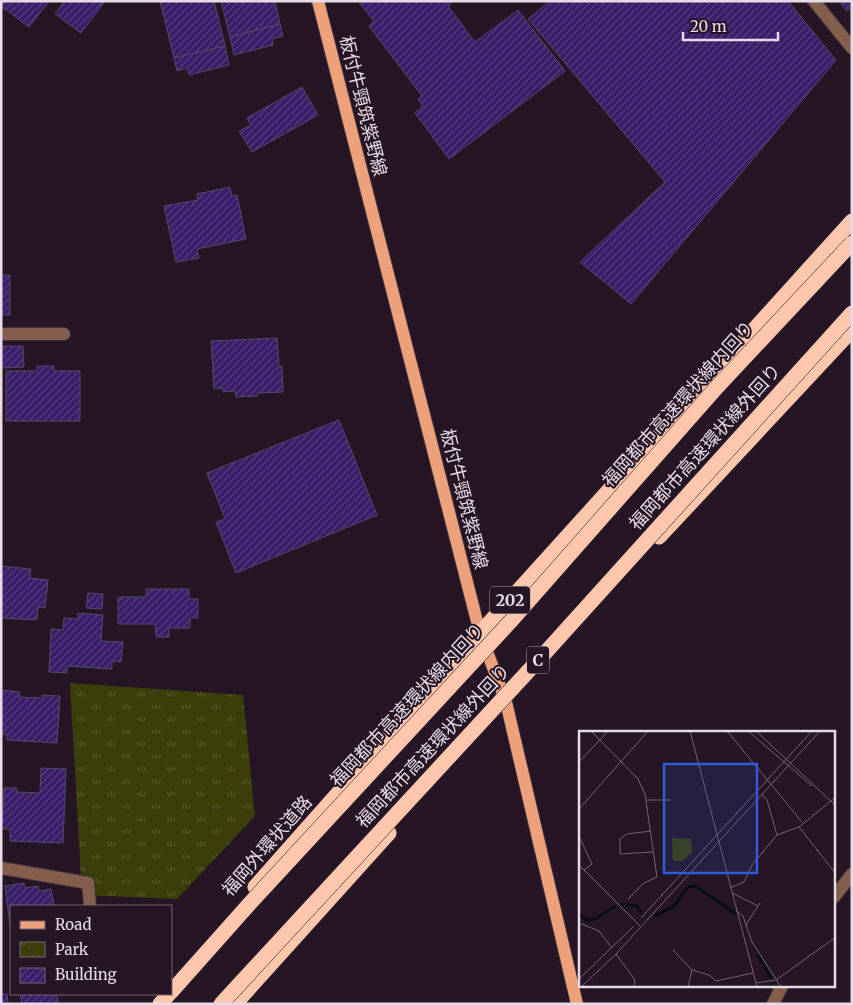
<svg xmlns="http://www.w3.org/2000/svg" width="853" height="1005" font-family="Merriweather,'Noto Sans JP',serif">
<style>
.park{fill:url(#park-tufts)}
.building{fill:url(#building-hatch);stroke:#514b63}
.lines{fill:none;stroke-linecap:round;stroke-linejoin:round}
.minor-casing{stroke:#403140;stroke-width:14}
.major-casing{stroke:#403140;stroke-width:14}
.highway-casing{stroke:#403140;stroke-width:16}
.minor{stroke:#835e4c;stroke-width:12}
.major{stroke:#eda17a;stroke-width:12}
.highway{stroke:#ffc7ab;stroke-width:15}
.highway-bridge-casing{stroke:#403140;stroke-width:16;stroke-linecap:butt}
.highway-bridge{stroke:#ffc7ab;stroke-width:15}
.labels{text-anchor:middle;stroke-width:4;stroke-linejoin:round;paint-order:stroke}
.shield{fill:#251525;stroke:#aca0ac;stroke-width:1}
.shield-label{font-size:16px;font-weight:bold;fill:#e6dbe6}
.street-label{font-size:18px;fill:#e6dbe6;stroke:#251525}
.inset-river{fill:none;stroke:#010d12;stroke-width:2.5}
.inset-road{fill:none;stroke:#726472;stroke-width:1}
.view{fill:#315cd9;fill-opacity:0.15;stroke:#315cd9;stroke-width:2.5}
.inset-edge{fill:none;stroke:#e6dbe6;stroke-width:2.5}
</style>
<defs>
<pattern id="park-tufts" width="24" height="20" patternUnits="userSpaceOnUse" patternTransform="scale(1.25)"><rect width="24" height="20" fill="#3a3f0a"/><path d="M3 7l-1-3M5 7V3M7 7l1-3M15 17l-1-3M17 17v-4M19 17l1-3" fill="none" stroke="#565a2e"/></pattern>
<pattern id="building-hatch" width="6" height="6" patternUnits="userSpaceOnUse" patternTransform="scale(1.25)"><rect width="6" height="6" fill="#3a1d68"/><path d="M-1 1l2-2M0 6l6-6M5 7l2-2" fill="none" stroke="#563d7e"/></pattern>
</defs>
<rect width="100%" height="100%" fill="#251525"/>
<path class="park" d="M70,683L243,695L255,816L177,899L82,895Z"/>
<g class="building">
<path d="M1,1H49L29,27L1,6Z"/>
<path d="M65,1H105L81,33L55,14Z"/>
<path d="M160,1H214L225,46L174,58Z"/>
<path d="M221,1H275L280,24L230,37Z"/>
<path d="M358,1H453L448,6L475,42L518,10L565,71L449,159L415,113L423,106L418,99L422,96L369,26L374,21Z"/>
<path d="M550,1H788L836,60L631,304L580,262L665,182L528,19Z"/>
<path d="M839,1H852V7L847,11Z"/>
<path d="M280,24L283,36L272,39L273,45L234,55L230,37Z"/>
<path d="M225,46L229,65L189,75L187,68L177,71L174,58Z"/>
<path d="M302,87L318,115L252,152L239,131L251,125L247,118Z"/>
<path d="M230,187L232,196L237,195L246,239L197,249L199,258L176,262L164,206L198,200L197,194Z"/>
<rect x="1" y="275" width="9" height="40"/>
<path d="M277,338L279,366H282L283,392L257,393V396L236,397L235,391L223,392V388L214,389L211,341Z"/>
<path d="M1,346H23L24,367L1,368Z"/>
<path d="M37,366H54V371H80V421H6V371H37Z"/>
<path d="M339,420L377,515L236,573L216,522L225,519L207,473Z"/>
<path d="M1,566L31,569L30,578L48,580L45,608L38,607L37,620L1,618Z"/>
<path d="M146,589H189V599H198V618H190V628H169V637H156L155,624H118V597H146Z"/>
<path d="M88,593L103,594L102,609L86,608Z"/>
<path d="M78,613L103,615L101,641L123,642L121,662L112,661V669L67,666V673L49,672L51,629L63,630L64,618L78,619Z"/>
<path d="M1,690L20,692L19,697L42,698V695L60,696L57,743L7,740V735L1,734Z"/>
<path d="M41,768L66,769L63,843L10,841V829H2L4,788H17V792L40,793Z"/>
<path d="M24,883L25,888L38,886L39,891L51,889L54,906H11V924L10,925L5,886Z"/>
<path d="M1,994H7L8,1004H1Z"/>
<path d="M20,994H57L58,1004H22Z"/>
</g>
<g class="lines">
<defs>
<g id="minor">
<path d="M814,1L852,48"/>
<path d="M1,334H64"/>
<path d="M1,868L88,883L90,906"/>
<path d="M834,897L852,874"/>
<path d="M773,1004L782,986"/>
</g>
<path id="major" d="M318,1L480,633L506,702L577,1004"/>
<g id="highway">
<path d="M659,537L852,330"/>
<path d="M255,887L480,633L852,221"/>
<path d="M160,1004L169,994"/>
<path d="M235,1004L389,833"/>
</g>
</defs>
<use href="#minor" class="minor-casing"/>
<use href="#major" class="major-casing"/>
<use href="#highway" class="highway-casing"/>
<use href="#minor" class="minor"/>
<use href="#major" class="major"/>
<use href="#highway" class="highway"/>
<defs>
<g id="highway-bridge">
<path d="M171,992L252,901L510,622L717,387L852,243"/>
<path d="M221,1004L545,653L852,313"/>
</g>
</defs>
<use href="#highway-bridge" class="highway-bridge-casing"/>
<use href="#highway-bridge" class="highway-bridge"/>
</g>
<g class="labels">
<g class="shield">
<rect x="490" y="586.5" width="40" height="27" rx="4"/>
<rect x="527" y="646.5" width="22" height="27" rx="4"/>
</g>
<g class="shield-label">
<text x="510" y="606">202</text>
<text x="538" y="666">C</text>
</g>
<g class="street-label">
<text transform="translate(363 106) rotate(76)" y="6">板付牛頸筑紫野線</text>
<text transform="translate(678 404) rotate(-48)" y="6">福岡都市高速環状線内回り</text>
<text transform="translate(705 447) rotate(-48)" y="6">福岡都市高速環状線外回り</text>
<text transform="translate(464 499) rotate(76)" y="6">板付牛頸筑紫野線</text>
<text transform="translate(407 705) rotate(-47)" y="6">福岡都市高速環状線内回り</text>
<text transform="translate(433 746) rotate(-47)" y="6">福岡都市高速環状線外回り</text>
<text transform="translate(267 846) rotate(-49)" y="6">福岡外環状道路</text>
</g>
</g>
<g transform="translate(579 731)">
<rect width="256" height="256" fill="#251525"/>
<path d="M93,107L112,108L113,121L104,130H94Z" fill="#3a3f0a"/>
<path class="inset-river" d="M41,173L58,175L62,182M0,183L7,189H14L37,175M75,185L94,176L109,156L116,155L157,183M178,223L192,247"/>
<path class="inset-road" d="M12,0L59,48L66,63L78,146L65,152L49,168M111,0L178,256M148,0L223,91M169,0L233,55M177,0L257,75M0,31L29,0M183,63L188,69L198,104M67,69H92M0,78L69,0M220,96L257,143M72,100L48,103L41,108V123L74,121M0,105L13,133L5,139M0,134L61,195M151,157L165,151L173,134L198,104L220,96L257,66M153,162L179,175M157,180L164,185L167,194L181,172M62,187L233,0M0,192L20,200L33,217M167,194L173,211L202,256M94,219L113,239L130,244L137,250L174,242M37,223L56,249L55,256M0,248L54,196M177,252L197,249L257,206M2,256L37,223L241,0M109,256L113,239"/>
<path class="view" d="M85,33H178V142H85Z"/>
<rect width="256" height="256" class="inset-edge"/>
</g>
<rect width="853" height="1005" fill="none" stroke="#e6dbe6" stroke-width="5"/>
<rect x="10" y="905" width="162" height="90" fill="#251525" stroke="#726472"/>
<rect x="20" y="921" width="25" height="8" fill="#eda17a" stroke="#726472"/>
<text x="55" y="930" font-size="15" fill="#e6dbe6">Road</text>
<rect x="20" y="942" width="25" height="15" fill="url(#park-tufts)" stroke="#726472"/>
<text x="55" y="955" font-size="15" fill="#e6dbe6">Park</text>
<rect x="20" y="968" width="25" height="15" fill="url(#building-hatch)" stroke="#726472"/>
<text x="55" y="980" font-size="15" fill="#e6dbe6">Building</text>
<path d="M683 32v8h95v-8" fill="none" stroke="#e6dbe6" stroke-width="2.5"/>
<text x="690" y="32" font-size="15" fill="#e6dbe6" stroke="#251525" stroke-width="4" paint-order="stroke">20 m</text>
</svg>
